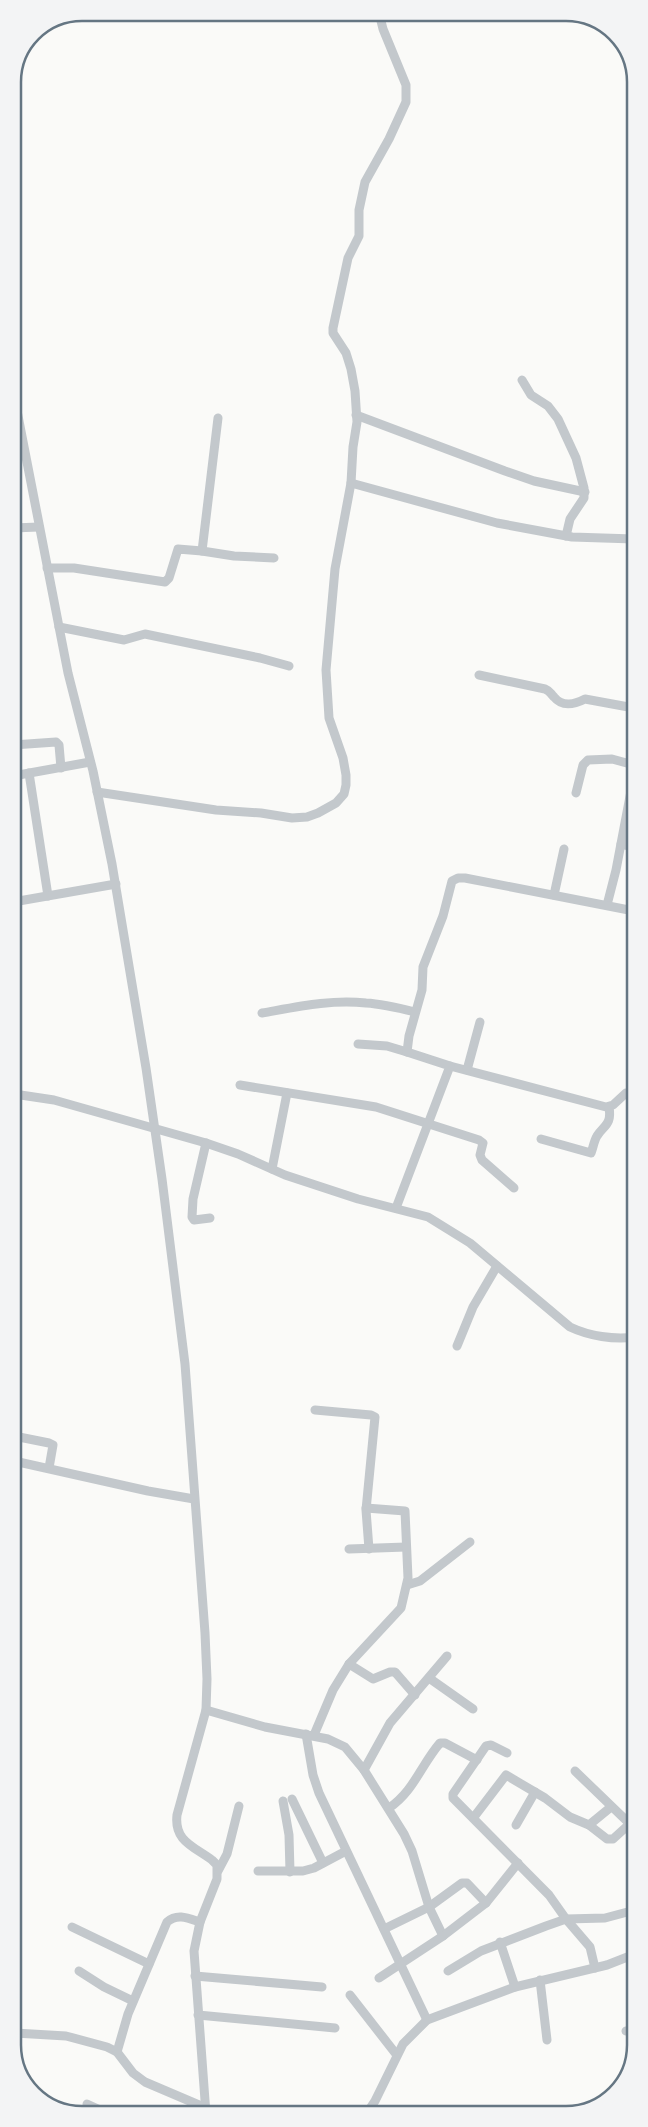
<svg xmlns="http://www.w3.org/2000/svg" width="648" height="2127" font-family="Raleway,sans-serif">
<style>
.lines{fill:none;stroke-linecap:round;stroke-linejoin:round}
.street{stroke:#c3c8cc;stroke-width:9}
.rim{fill:none;stroke:#657683;stroke-width:2.5}
</style>
<rect width="100%" height="100%" fill="#fafaf8"/>
<g class="lines">
<g class="street">
<path d="M522,380L531,395L548,406L558,419L576,458L584,488V498L570,519L566,536"/>
<path d="M13,390L68,673L93,771L112,864L146,1068L162,1179L185,1364L205,1633L207,1679L206,1710L177,1815C174,1841 193,1846 212,1860L217,1865V1879L200,1922L194,1951L206,2114"/>
<path d="M356,415L505,471L534,481L585,492"/>
<path d="M351,483L497,523L572,537L634,539"/>
<path d="M13,528L39,527"/>
<path d="M202,551L234,556L274,558"/>
<path d="M47,568H74L165,582L169,578L178,549L202,551L218,418"/>
<path d="M59,627L124,640L145,634L260,658L289,666"/>
<path d="M479,675L545,689C550,691 550,693 554,697C563,708 575,704 585,699L634,708"/>
<path d="M13,745L56,742L59,745L61,768"/>
<path d="M29,773L48,896"/>
<path d="M13,776L90,762"/>
<path d="M97,792L216,810L261,813L292,818L307,817L318,813L336,803L344,794L346,785V775L343,758L329,718L326,670L335,569L351,483L353,447L357,422L355,391L351,369L346,353L333,333V328L348,258L359,236V210L365,182L389,139L406,102V85L383,29L379,13"/>
<path d="M576,793L583,765L588,760L612,759L634,765"/>
<path d="M621,844L634,847"/>
<path d="M554,895L564,849"/>
<path d="M13,902L116,884"/>
<path d="M607,905L616,870L631,791"/>
<path d="M262,1013C296,1007 331,999 366,1003C383,1004 399,1008 415,1012"/>
<path d="M358,1044L387,1046L407,1052"/>
<path d="M450,1066L606,1107L613,1105L626,1093L634,1095"/>
<path d="M467,1070L480,1022"/>
<path d="M240,1085L376,1107L479,1140L483,1143L480,1155L482,1160L514,1188"/>
<path d="M14,1094L54,1100L206,1143L238,1154L285,1175L358,1199L428,1217L470,1243L570,1327C589,1336 614,1340 635,1337"/>
<path d="M541,1139L591,1153C593,1148 594,1141 597,1136C604,1125 612,1125 609,1107"/>
<path d="M206,1143L193,1199L192,1217L194,1220L210,1218"/>
<path d="M272,1169L287,1093"/>
<path d="M396,1208L450,1066L407,1052L409,1036L422,990L423,967L443,916L452,881L458,878H465L634,911"/>
<path d="M457,1346L473,1307L497,1266"/>
<path d="M315,1410L371,1415L375,1417L366,1510L369,1549"/>
<path d="M14,1436L49,1443L53,1445L49,1468"/>
<path d="M14,1461L148,1491L194,1499"/>
<path d="M349,1549L406,1547"/>
<path d="M407,1585L420,1581L470,1542"/>
<path d="M349,1664L373,1679L390,1672H395L415,1695"/>
<path d="M429,1678L473,1709"/>
<path d="M206,1710L265,1727L328,1739L345,1747L364,1770L404,1834L412,1851L429,1907L443,1936"/>
<path d="M306,1734L313,1775L319,1793L427,2020"/>
<path d="M314,1735L333,1690L349,1664L401,1608L408,1578L405,1511L366,1508"/>
<path d="M507,1753L491,1745L486,1746L453,1794V1798L549,1895L566,1919L590,1947L595,1968"/>
<path d="M364,1770L390,1723L447,1656"/>
<path d="M575,1771L631,1825"/>
<path d="M292,1799L323,1863"/>
<path d="M283,1801L289,1835L290,1872"/>
<path d="M389,1808C414,1791 421,1765 440,1743H445L477,1760"/>
<path d="M474,1817L506,1775L545,1798L570,1817L589,1825L607,1839H613L635,1819"/>
<path d="M516,1825L535,1792"/>
<path d="M589,1825L611,1807"/>
<path d="M218,1871L227,1854L239,1806"/>
<path d="M258,1871H303L314,1868L346,1851"/>
<path d="M72,1927L149,1964"/>
<path d="M384,1929L429,1907L462,1883H467L486,1903"/>
<path d="M500,1942L515,1987"/>
<path d="M79,1971L104,1987L133,2001"/>
<path d="M448,1971L481,1951L546,1926L566,1919L605,1918L635,1910"/>
<path d="M195,1976L322,1987"/>
<path d="M379,1978L443,1936L486,1903L518,1863"/>
<path d="M540,1980L547,2040"/>
<path d="M350,1995L396,2054"/>
<path d="M198,2015L335,2028"/>
<path d="M626,2031L635,2030"/>
<path d="M15,2033L66,2036L107,2047L117,2052L133,2073L145,2082L206,2108"/>
<path d="M117,2052L128,2014L167,1922C177,1913 188,1918 200,1922"/>
<path d="M87,2104L109,2114"/>
<path d="M367,2113L375,2101L403,2044L427,2020L515,1987L607,1965L635,1954"/>
<path d="M507,2113L523,2112"/>
</g>
</g>
<path d="M0 0H648V2127H0ZM82 21H566A61 61 0 0 1 627 82V2045A61 61 0 0 1 566 2106H82A61 61 0 0 1 21 2045V82A61 61 0 0 1 82 21Z" fill="#f3f4f5" fill-rule="evenodd"/>
<path class="rim" d="M82 21H566A61 61 0 0 1 627 82V2045A61 61 0 0 1 566 2106H82A61 61 0 0 1 21 2045V82A61 61 0 0 1 82 21Z"/>
</svg>
